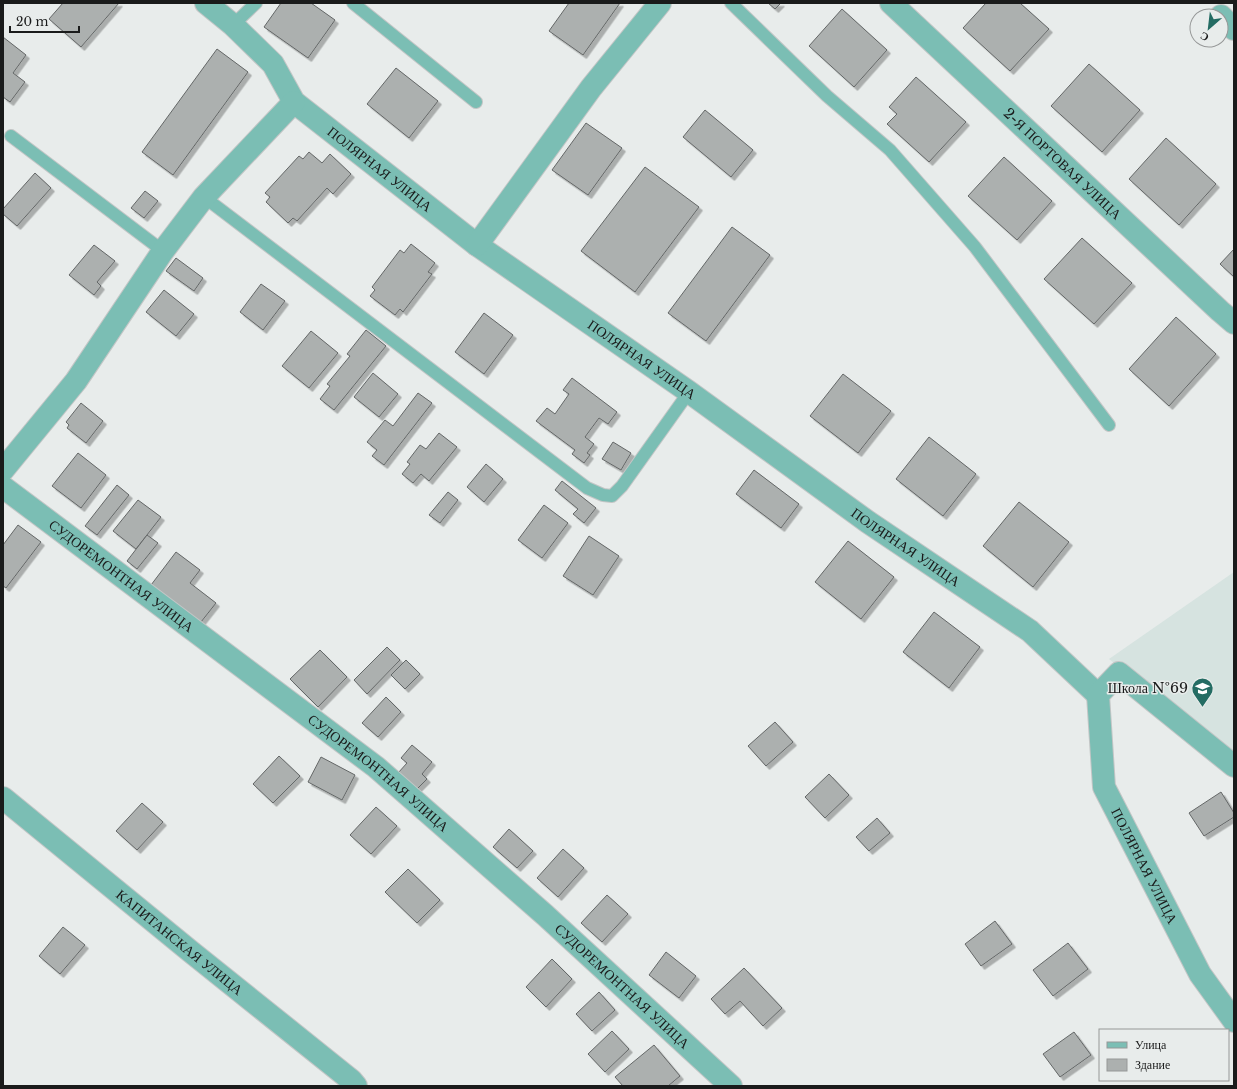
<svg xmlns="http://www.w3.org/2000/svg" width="1237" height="1089" font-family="'Libre Baskerville',serif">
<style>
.built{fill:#d6e3e0}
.building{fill:#acb0af;stroke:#646767;filter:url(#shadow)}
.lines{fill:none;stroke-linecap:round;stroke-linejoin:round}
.service-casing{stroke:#c3c6c6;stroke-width:14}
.minor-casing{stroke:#c3c6c6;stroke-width:24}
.tertiary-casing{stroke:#c3c6c6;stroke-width:24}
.service{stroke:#7bbeb4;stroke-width:12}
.minor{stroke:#7bbeb4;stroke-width:22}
.tertiary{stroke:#7bbeb4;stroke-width:22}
.labels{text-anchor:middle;stroke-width:3;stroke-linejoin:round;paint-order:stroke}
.street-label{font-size:14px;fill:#1a1b1b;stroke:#e8eceb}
.poi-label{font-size:14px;fill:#1a1b1b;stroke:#e8eceb;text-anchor:end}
</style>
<defs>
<filter id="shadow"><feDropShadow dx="3.5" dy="3.5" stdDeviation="0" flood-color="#0004"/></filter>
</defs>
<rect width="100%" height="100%" fill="#e8eceb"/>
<path class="built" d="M1234,572V757L1109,659Z"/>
<g class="building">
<path d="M63,3H119L81,47L49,19Z"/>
<path d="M281,3H311L335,20L308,58L264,27Z"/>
<path d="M569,3H620L583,55L549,31Z"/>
<path d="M768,3H781L775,9Z"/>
<path d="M986,3H1020L1049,29L1010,71L963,28Z"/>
<path d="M842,9L887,50L854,87L809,46Z"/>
<path d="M3,37L26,55L13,73L25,82L10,102L3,97Z"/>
<path d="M217,49L248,72L173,175L142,152Z"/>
<path d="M1089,64L1140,110L1102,152L1051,106Z"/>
<path d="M396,68L438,101L409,138L367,104Z"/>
<path d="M916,77L966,122L929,162L887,124L897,114L889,107Z"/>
<path d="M705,110L753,150L731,177L683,137Z"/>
<path d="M586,123L622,148L588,195L552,170Z"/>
<path d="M1166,138L1216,184L1179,225L1129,179Z"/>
<path d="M309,152L322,163L330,154L351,174L333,194L327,188L297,221L293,218L288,223L266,202L270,197L265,193L299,156L303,159Z"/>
<path d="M1004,157L1052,201L1017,240L968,196Z"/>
<path d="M645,167L699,207L635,292L581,251Z"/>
<path d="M35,173L51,188L17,226L3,214V209Z"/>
<path d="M145,191L158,201L144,218L131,208Z"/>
<path d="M732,227L770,255L706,341L668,313Z"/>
<path d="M1082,238L1132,283L1094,324L1044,279Z"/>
<path d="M411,244L435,263L428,272L432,274L403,312L400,309L395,315L370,296L375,290L372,287L400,250L404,253Z"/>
<path d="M94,245L115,261L97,282L101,286L94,295L69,275Z"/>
<path d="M1234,249V277L1220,264Z"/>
<path d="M176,258L203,278L194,291L166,271Z"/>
<path d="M261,284L285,301L263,330L240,312Z"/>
<path d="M164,290L194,314L176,336L146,312Z"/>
<path d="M484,313L513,335L484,374L455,352Z"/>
<path d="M1176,317L1216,354L1169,406L1129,369Z"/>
<path d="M366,330L386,346L334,410L320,399L330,386L327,384L350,356L347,354Z"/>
<path d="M311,331L338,353L309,388L282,366Z"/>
<path d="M373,373L398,394L379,417L354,397Z"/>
<path d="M843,374L891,411L858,453L810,416Z"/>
<path d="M572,378L617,412L608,424L599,418L585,437L594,444L587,453L590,455L584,463L572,454L575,450L536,421L547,408L555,414L569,394L563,390Z"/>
<path d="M418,393L432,403L384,465L372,456L377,450L367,442L385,420L393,426Z"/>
<path d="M81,403L103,421L86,443L67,428L69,425L66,422Z"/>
<path d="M439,433L457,447L429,481L421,474L413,483L402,474L410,464L407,462L420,445L426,449Z"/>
<path d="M929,437L976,474L943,516L896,479Z"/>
<path d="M613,442L631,453L621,470L602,459Z"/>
<path d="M78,453L106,475L81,508L52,486Z"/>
<path d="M486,464L503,479L484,502L467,487Z"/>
<path d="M754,470L799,504L781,528L736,494Z"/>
<path d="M562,481L596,508L584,523L573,514L578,509L555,490Z"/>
<path d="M117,485L129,495L97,535L85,526Z"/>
<path d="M448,492L458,500L440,523L429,515Z"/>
<path d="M138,500L161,517L136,549L113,531Z"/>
<path d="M1019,502L1069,542L1033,587L983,546Z"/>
<path d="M544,505L568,523L542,558L518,540Z"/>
<path d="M18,525L41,542L6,588L3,586V545Z"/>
<path d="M147,535L158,543L137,569L127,561Z"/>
<path d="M589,536L619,556L593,595L563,576Z"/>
<path d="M848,541L894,577L861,619L815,582Z"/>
<path d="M176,552L200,570L190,583L216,603L201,622L151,585Z"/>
<path d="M934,612L980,647L949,688L903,652Z"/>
<path d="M387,647L400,660L367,694L354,680Z"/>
<path d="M320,650L347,677L318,707L290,679Z"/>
<path d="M406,660L420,674L405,689L391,675Z"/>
<path d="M386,697L401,712L378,737L362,723Z"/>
<path d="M775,722L793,742L766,766L748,746Z"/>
<path d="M412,745L432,762L422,774L427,779L417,789L398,773L407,763L401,758Z"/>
<path d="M279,756L300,776L273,803L253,784Z"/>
<path d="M321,757L355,775L342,800L308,782Z"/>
<path d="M829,774L849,795L825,818L805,797Z"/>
<path d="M1221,792L1234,813V817L1204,836L1189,813Z"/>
<path d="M142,803L163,822L137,850L116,831Z"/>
<path d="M376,807L397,826L371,854L350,835Z"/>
<path d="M877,818L890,833L869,851L856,837Z"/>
<path d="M509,829L533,851L517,868L493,847Z"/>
<path d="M563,849L584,868L558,897L537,878Z"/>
<path d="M408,869L440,900L417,923L385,892Z"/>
<path d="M607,895L628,914L602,942L581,923Z"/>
<path d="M995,921L1012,944L981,966L965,944Z"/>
<path d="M63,927L85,945L60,974L39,956Z"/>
<path d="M1068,943L1088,969L1053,996L1033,970Z"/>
<path d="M666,952L696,976L679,998L649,975Z"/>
<path d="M552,959L572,979L546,1007L526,987Z"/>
<path d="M744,968L782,1008L763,1026L740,1001L725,1014L711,999Z"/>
<path d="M599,992L615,1010L592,1031L576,1014Z"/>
<path d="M612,1031L629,1049L605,1072L588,1054Z"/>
<path d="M1074,1032L1091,1055L1060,1077L1043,1054Z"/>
<path d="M654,1045L680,1076L668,1086H623L615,1077Z"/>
</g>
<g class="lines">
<defs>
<g id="service">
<path d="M353,3L476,102"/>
<path d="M731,3L827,96L890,150L975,247L1109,425"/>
<path d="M233,25L256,3"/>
<path d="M11,136L163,251"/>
<path d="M204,197L587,488L603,495L612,496L622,486L689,392"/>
</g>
<g id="minor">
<path id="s1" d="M206,3L233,25L273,64L294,102L477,245L689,392L868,522L1030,631L1098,695"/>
<path d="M1221,16L1234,29"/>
<path d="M477,245L591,88L660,3"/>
<path d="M3,470L76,381L163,251L204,197L294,102"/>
<path id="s2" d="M3,487L376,767L545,915L731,1086"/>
<path id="s3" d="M1234,766L1119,673L1098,695L1104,787L1200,974L1234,1021"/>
<path id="s4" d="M3,798L190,951L351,1080L356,1086"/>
</g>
<g id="tertiary">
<path id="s5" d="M891,3L1220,311L1234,323"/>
</g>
</defs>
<use href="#service" class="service-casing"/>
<use href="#minor" class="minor-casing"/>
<use href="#tertiary" class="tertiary-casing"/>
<use href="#service" class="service"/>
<use href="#minor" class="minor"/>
<use href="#tertiary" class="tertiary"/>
</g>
<defs>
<symbol id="school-pin" viewBox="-11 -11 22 30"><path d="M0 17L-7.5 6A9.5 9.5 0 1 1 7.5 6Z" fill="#246c63" stroke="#e8eceb"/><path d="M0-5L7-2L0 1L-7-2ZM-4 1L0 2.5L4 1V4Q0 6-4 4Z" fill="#fff"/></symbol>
</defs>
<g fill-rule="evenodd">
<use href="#school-pin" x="1190" y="676" width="25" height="34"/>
</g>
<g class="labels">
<g class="street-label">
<text dy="5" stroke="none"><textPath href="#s5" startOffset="235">2-Я ПОРТОВАЯ УЛИЦА</textPath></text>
<text dy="5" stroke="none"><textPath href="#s1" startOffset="243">ПОЛЯРНАЯ УЛИЦА</textPath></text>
<text dy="5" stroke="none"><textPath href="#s1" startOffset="567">ПОЛЯРНАЯ УЛИЦА</textPath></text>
<text dy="5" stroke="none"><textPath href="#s1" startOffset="891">ПОЛЯРНАЯ УЛИЦА</textPath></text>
<text dy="5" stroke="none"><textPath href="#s2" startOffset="148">СУДОРЕМОНТНАЯ УЛИЦА</textPath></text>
<text dy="5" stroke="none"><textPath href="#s2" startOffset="472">СУДОРЕМОНТНАЯ УЛИЦА</textPath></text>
<text dy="5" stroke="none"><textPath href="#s3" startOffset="359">ПОЛЯРНАЯ УЛИЦА</textPath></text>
<text dy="5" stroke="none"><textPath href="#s4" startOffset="228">КАПИТАНСКАЯ УЛИЦА</textPath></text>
<text dy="5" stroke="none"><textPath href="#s2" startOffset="796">СУДОРЕМОНТНАЯ УЛИЦА</textPath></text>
</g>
<g class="poi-label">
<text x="1188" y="693">Школа №69</text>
</g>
</g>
<rect width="1237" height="1089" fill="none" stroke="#1a1b1b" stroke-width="8"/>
<rect x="1099" y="1029" width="130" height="52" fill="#e8eceb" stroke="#969898"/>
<rect x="1107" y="1042" width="20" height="6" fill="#7bbeb4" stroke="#969898"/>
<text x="1135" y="1049" font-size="12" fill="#1a1b1b">Улица</text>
<rect x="1107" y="1059" width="20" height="12" fill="#acb0af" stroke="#969898"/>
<text x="1135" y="1069" font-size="12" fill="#1a1b1b">Здание</text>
<g transform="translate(1209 28) rotate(208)"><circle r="19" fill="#e8eceb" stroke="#969898"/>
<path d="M0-3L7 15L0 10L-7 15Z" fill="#246c63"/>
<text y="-6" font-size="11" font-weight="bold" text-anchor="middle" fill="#1a1b1b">С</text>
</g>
<path d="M10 26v6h69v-6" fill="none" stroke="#1a1b1b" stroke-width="2"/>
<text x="16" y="26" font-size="12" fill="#1a1b1b" stroke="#e8eceb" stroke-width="3" paint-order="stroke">20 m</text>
</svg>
